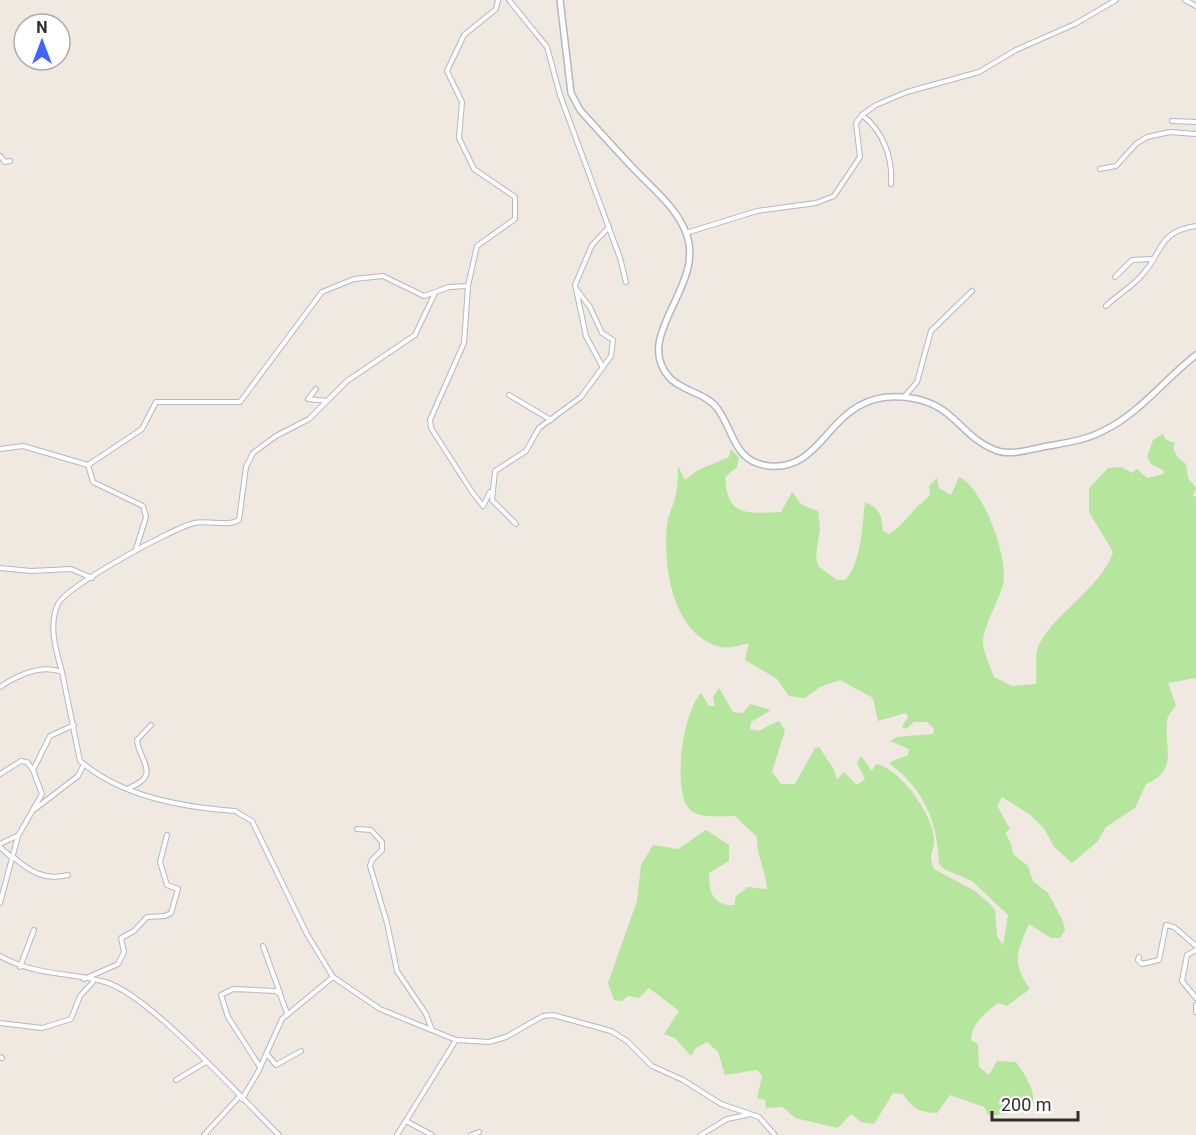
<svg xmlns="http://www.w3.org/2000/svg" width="1196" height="1135" font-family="Roboto,sans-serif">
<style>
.green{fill:#b6e59e}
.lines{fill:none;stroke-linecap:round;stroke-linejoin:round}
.street-casing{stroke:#b4b7c1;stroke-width:6}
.secondary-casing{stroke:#b4b7c1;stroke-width:8}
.street{stroke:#fff;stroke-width:4}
.secondary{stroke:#fff;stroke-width:5}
</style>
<rect width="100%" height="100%" fill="#efe9e1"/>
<path class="green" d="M1163,434L1166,440L1175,443L1173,448L1178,458L1186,464L1188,478L1196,488L1193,496L1196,497V678L1168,683L1176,705C1173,710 1167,716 1167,721C1164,748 1179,770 1146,784L1135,808L1106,827L1097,842L1072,863L1054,847L1044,828L1029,814L1002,797L997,806L1010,829L1005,833L1011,843L1013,854L1028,866L1033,881L1048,893L1062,919L1065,930L1060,938H1051L1029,924C1017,952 1011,962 1030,989L1007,1006L998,1003C985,1013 972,1023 971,1040L978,1044L979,1067L989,1075L997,1061L1016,1062C1024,1074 1035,1088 1033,1103C1022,1112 1004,1116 989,1115L984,1107L950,1095L937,1113C918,1112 914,1110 903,1094L893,1093L874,1124L861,1122L851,1114L838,1128L795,1118L783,1107L766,1108L765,1100L757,1098L762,1076L757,1070L725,1075L718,1052L707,1042L696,1048L691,1056L675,1038L664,1034L679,1011L649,988L639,998L628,996L622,1001L614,1000L608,983L637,901L641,865L653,845L678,849L706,830L729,845V861L709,873C709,891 712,906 734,905L736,896L748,887L767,889C766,870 756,855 757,837L735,816C723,816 698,819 689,809C672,789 683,712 701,693L709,706H715L713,697L719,688L733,712L743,713L750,704L771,710L751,722L750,729L758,731L779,721L785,730L772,772L781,784H795L815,748L819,747L833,768L837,779L844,772L857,785L865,779L857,763L861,756L872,771L876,764C900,768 933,815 934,838C935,852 927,853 934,869L975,891L991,905L995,910L997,936L1003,945L1008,915L972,881L944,869L939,864C938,823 924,789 890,764V762L908,755L909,749L890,741L897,737L933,734L934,729L927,722H914L906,729L902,727L908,717L906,713L878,721L873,698L840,680L820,687L805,698L789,696L777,679L745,660L749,643C741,645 729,649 721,647C672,635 663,566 667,525C668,515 673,507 675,498C678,488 678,476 678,466L685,480L698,470L729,457L731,449L739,458L737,467L725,477C727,518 748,513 781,512L792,492L802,505L818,511L820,529L816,555L818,566L837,580H845C862,563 862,525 865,502C881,509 881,515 883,531L889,534C900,527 906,519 915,509C919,504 925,501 930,495L929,486L937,478L939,488L951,495L959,477C983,487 1009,558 1003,584C999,600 984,625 983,641C983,652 990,666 994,677L1012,686L1036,684C1037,674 1035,661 1037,651C1045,619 1102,589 1113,552L1089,512V488L1108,468L1121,467L1132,473L1137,469L1147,478L1164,474L1163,470L1151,464L1147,457L1153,440Z"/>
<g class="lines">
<defs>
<g id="street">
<path d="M509,0L547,47L560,95L620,258L626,282"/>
<path d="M1185,0L1196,6"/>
<path d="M862,115L876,105L907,92L979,72L1016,50L1075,24L1116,0"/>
<path d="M1172,121L1196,122"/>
<path d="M0,156L5,162L10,161"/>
<path d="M1100,169L1116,166L1136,144L1147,137L1170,132L1196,134"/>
<path d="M686,233L757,211L816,203L834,196L860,157L856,123L862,115C883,131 893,158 891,184"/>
<path d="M1115,277L1132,260L1151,259"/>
<path d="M468,286L464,343L430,420L431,428L472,492L483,506L490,492"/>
<path d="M576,289L586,336L602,366"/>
<path d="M1106,306C1117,295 1132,287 1142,275C1164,251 1157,232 1196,226"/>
<path d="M316,389L308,399L327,401L347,381L415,335L435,293"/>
<path d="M509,395L551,420"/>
<path d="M904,397L917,382L931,331L972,291"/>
<path d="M0,449L23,446L88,465L93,482L143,506L146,517L136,549"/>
<path d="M88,465L142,429L156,402H240L322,292L354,279L383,276L424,296L449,287L468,286L477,246L515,219V197L474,169L459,138L462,102L447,71L464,35L496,9L498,0"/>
<path d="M516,524L492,500L495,471L526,451L539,428L581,397L611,356L613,340L602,333L590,307L576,289L575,285L592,245L609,227"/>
<path d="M0,568L31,571L71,569L92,578"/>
<path d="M62,672C56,651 48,625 58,604C67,586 171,529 194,523C209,520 227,527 239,520L246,467L253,453L276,436L309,419L327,401"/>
<path d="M0,687C18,675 41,664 62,672L80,761C122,797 182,807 235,811L252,821L307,934L333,977L380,1009L456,1040L397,1135"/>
<path d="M0,774L21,761L27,762L33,770"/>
<path d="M129,788C162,775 139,761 137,740L151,725"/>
<path d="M35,809L78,776L84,764"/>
<path d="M357,829L371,830L382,842V850L372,860L370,866L387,923L397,971L426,1014L432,1030"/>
<path d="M0,844L17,836"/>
<path d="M0,847L11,857"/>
<path d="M12,856C29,871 44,881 68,875"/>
<path d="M0,903L18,836L42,794L33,770L50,736L74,725"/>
<path d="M263,946L280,993"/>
<path d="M1196,950L1187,955L1182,981L1196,998"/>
<path d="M0,956C36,976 68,972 105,982C149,994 243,1100 279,1135"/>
<path d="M1139,957L1138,960L1142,964L1159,960L1166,925L1174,927L1196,946"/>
<path d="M20,967L34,930"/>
<path d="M84,979L118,964L124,952L121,938L134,931L147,917L165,916L171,913L178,889L167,885L160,862L167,835"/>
<path d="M1196,1005V1012"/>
<path d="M0,1023L42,1028L71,1019L80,996L93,982"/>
<path d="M456,1040L489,1042L506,1037L543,1016L553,1015L611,1031L627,1041L652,1066L683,1080L721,1104L759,1117L775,1135"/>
<path d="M267,1054L276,1065L301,1051"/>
<path d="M0,1057L2,1058"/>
<path d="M260,1067L228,1017L221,995L233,989L275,991L280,994L287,1013"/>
<path d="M176,1080L206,1062"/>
<path d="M242,1099L258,1072L282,1019L333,977"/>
<path d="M406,1121L432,1135"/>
<path d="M204,1135L240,1096"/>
<path d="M471,1135L479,1132"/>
<path d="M701,1135L727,1119L747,1115"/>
</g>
<path id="secondary" d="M560,0L571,93L580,110C598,130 616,150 635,170C653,189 677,208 686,233C707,285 632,335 669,377C681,391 706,393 717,408C734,430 733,462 769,466C830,472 828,385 911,398C954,404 961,437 995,450C1009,456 1028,450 1043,447C1063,443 1084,441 1103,431C1139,414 1165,379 1196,355"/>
</defs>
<use href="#street" class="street-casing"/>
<use href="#secondary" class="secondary-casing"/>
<use href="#street" class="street"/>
<use href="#secondary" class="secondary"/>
</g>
<g transform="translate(42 42)"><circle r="28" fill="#ffffff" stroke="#ababab" stroke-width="1.5"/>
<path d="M0-4.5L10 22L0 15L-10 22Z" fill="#4264fb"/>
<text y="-9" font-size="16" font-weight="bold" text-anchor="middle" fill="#2e2e2e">N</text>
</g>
<path d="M992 1111v9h86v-9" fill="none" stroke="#2e2e2e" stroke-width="3"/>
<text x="1001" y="1111" font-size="18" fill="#2e2e2e" stroke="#ffffff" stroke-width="4.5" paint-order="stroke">200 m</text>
</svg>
